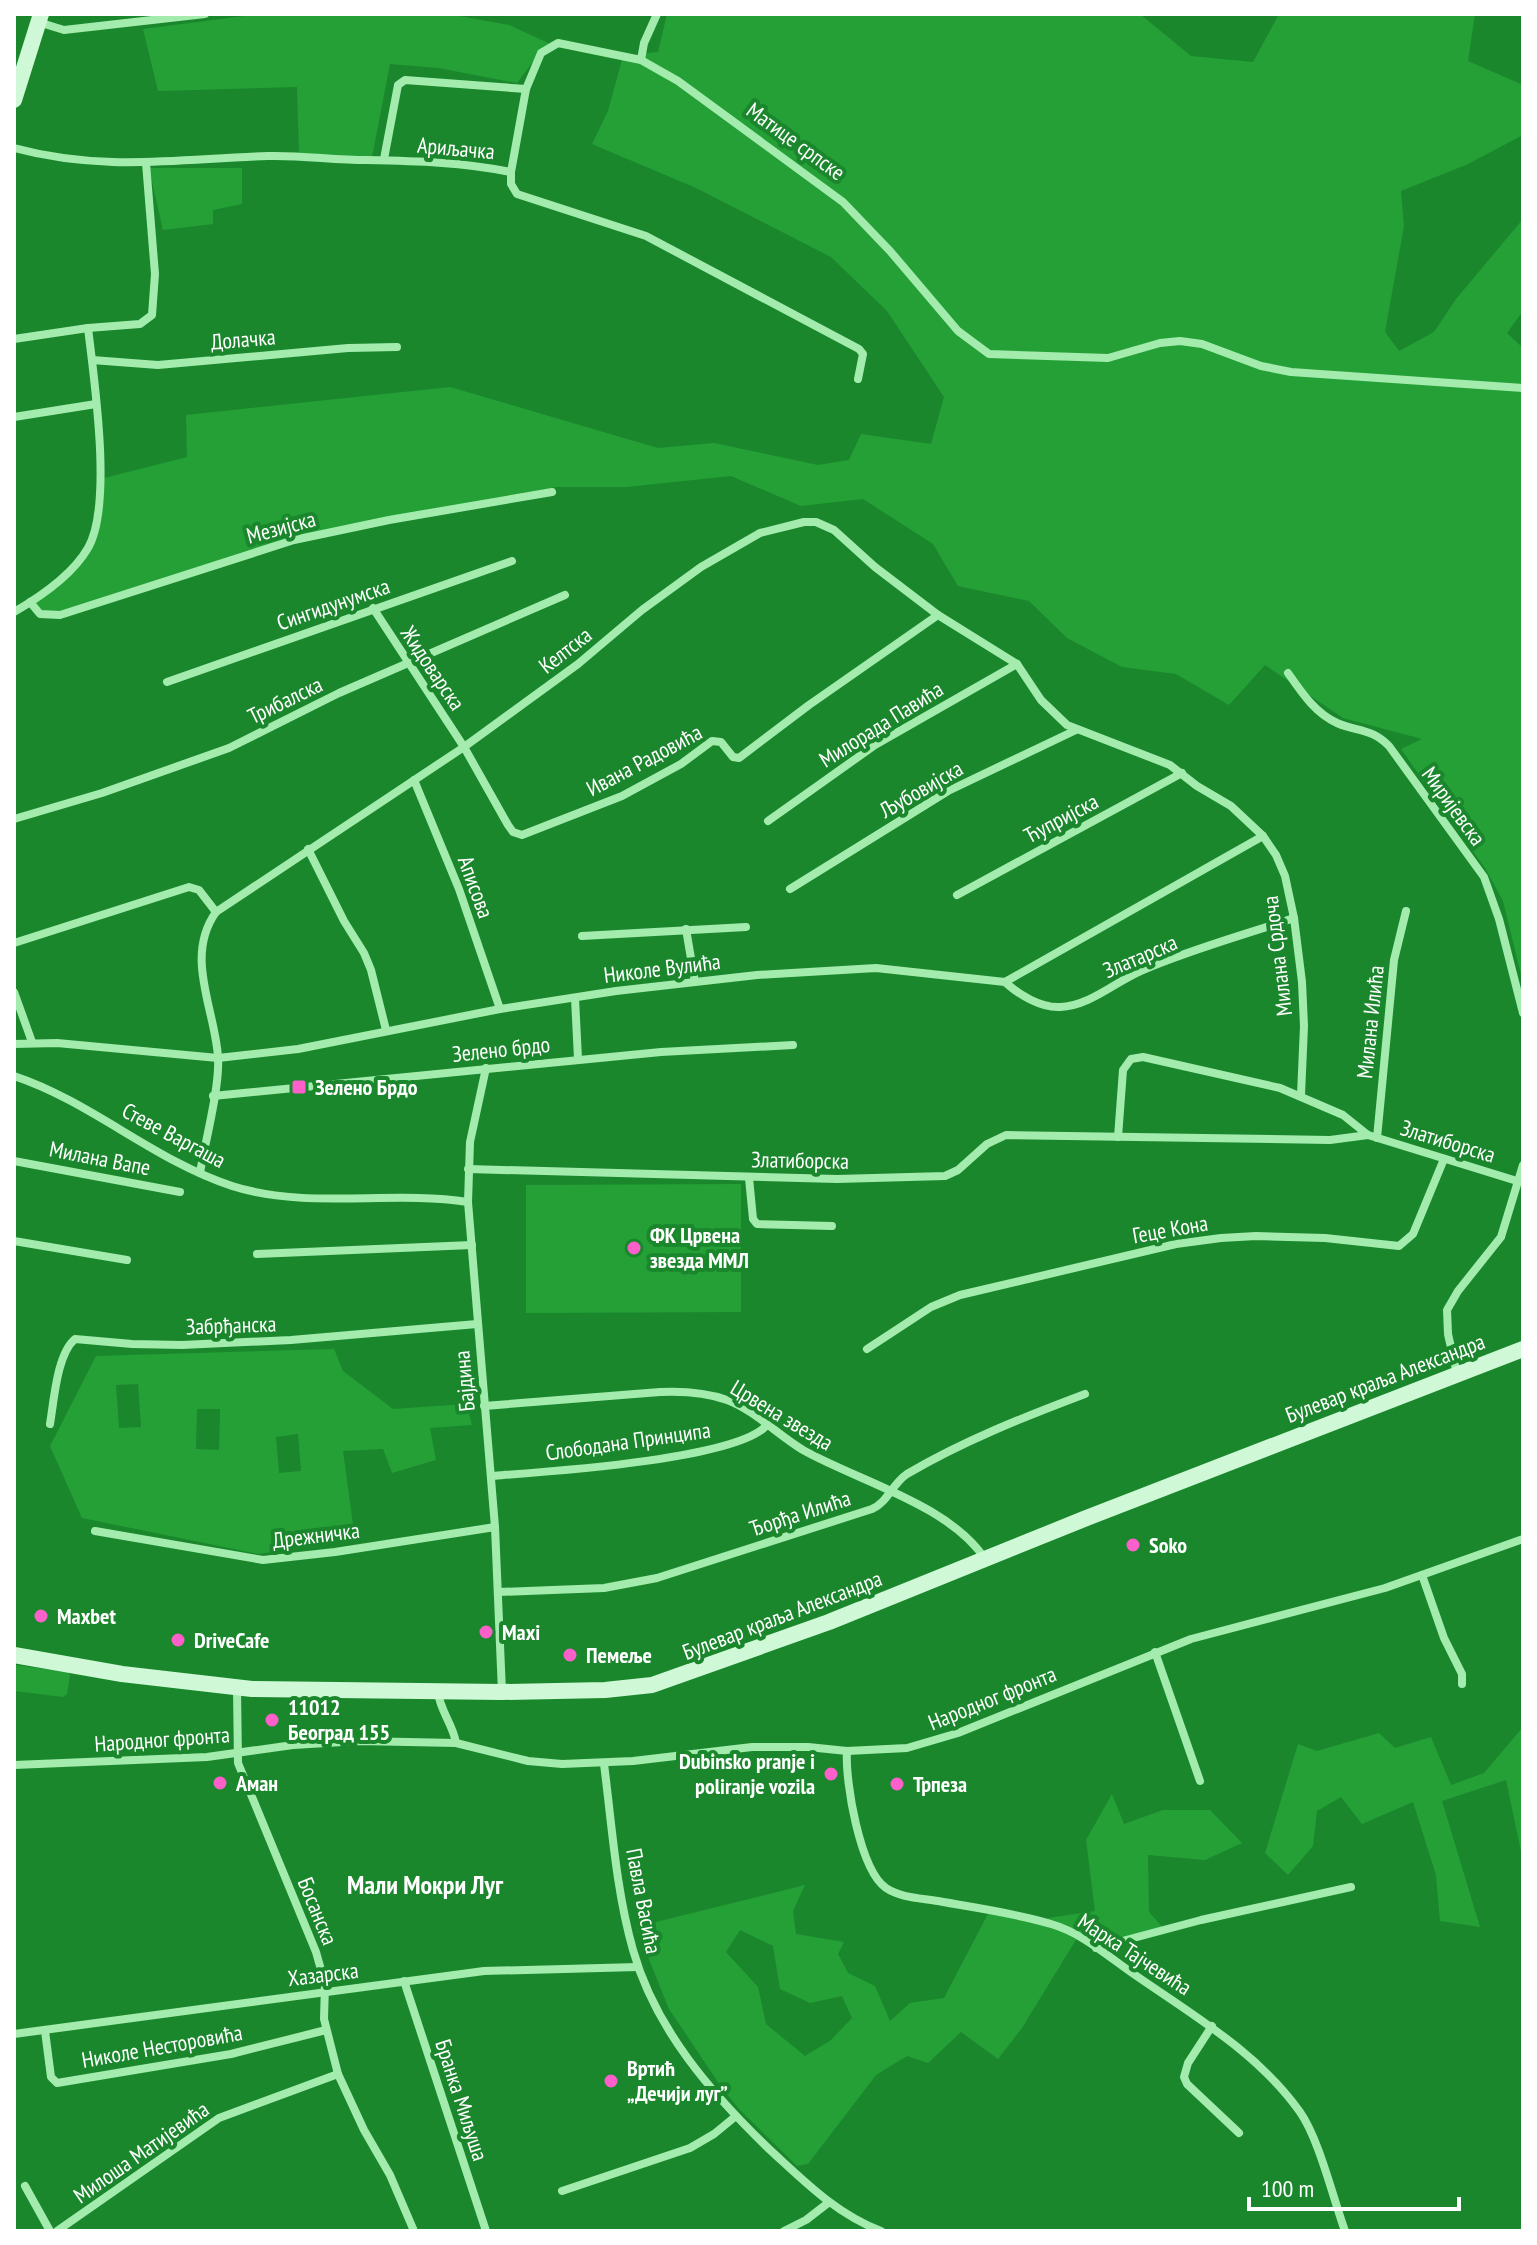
<svg xmlns="http://www.w3.org/2000/svg" width="1537" height="2245" font-family="'PT Sans Narrow',sans-serif">
<style>
.green{fill:#24a037;fill-rule:evenodd}
.lines{fill:none;stroke-linecap:round;stroke-linejoin:round}
.minor{stroke:#a3ecae;stroke-width:8}
.secondary{stroke:#cff9d6;stroke-width:16}
.poi-dot{fill:#fd5fcb;stroke:#1b872d;stroke-width:3}
.labels{text-anchor:middle;stroke-width:8;stroke-linejoin:round;paint-order:stroke}
.street-label{font-size:22px;fill:#fff;stroke:#1b872d}
.poi-label{font-size:22px;font-weight:bold;fill:#fff;stroke:#1b872d;text-anchor:start}
.quarter-label{font-size:26px;font-weight:bold;fill:#fff;stroke:#1b872d}
</style>
<rect width="100%" height="100%" fill="#1b872d"/>
<g class="green">
<path d="M260,14H448L509,25L555,46L538,55L517,83L438,68L390,64L372,157L299,154L297,87L158,91L143,29Z"/>
<path d="M667,14H1140L1191,56L1253,62L1279,14H1475L1468,61L1523,85V135L1468,164L1401,191L1404,226L1385,332L1399,351L1434,332L1456,299L1523,219V311L1507,333L1523,348V983L1503,901L1485,868L1401,749L1422,739L1343,718L1265,665L1229,705L1176,674L1122,667L1067,638L1029,601L958,586L933,544L863,499L801,506L731,476L627,487H556L329,533L48,616L30,602L58,581L89,547L100,479L187,457L186,415L450,387L658,448L714,443L818,465L849,460L861,434L931,444L944,397L887,311L831,257L696,188L592,144L608,111L623,56L658,52Z"/>
<path d="M149,168H242V204L213,210V224L163,230Z"/>
<path d="M741,1184V1312L526,1313V1185Z"/>
<path d="M334,1349L343,1371L393,1409L466,1404L472,1425L430,1428L436,1460L392,1473L383,1449L343,1451L355,1539L258,1554L82,1518L50,1446L96,1356ZM138,1384L141,1427L119,1428L116,1385ZM197,1409H220L219,1450L196,1449ZM298,1434L301,1471L279,1473L276,1437Z"/>
<path d="M15,1665L68,1672L70,1675L67,1694L63,1697L14,1691Z"/>
<path d="M1523,1727V1861L1506,1780L1442,1801L1480,1927L1440,1921L1436,1875L1413,1802L1362,1824L1341,1797L1317,1811L1313,1846L1288,1875L1265,1853L1298,1744L1317,1751L1379,1733L1395,1748L1431,1737L1451,1785L1484,1773Z"/>
<path d="M1112,1794L1124,1824L1163,1810H1210L1242,1843L1205,1860L1148,1855L1149,1912L1166,1931L1096,1948L1077,1938L1022,2028L998,2059L961,2032L928,2063L907,2056L876,2075L808,2164L797,2166L739,2109L722,2088L669,2009L636,1927L805,1885L793,1911L796,1934L844,1942L838,1954L848,1973L875,1986L890,2021L910,2003L944,1998L990,1910L1035,1920L1095,1911L1086,1840ZM740,1930L773,1946L780,1989L810,2003L842,1996L852,2018L831,2040L805,2056L766,2024L758,1987L726,1952Z"/>
</g>
<g class="lines">
<g class="minor">
<path d="M38,22L64,30L205,14"/>
<path d="M641,60L644,43L657,14"/>
<path d="M14,148C104,172 177,159 268,156C301,155 333,160 366,160C414,161 463,162 511,172"/>
<path d="M384,159L398,85L405,80L526,89"/>
<path d="M14,339L88,328L140,324L152,315L155,274L146,163"/>
<path d="M92,360L158,365L348,348L397,347"/>
<path d="M858,379L863,354L859,349L646,236L517,194L511,184V172L526,89L541,53L558,43L641,60L678,81L843,202L890,251L958,331L989,354L1108,358L1160,343L1180,341L1202,344L1261,366L1291,372L1523,388"/>
<path d="M14,417L96,404"/>
<path d="M30,602L40,614L60,615L294,540L389,520L552,492"/>
<path d="M373,608L464,747L508,825L513,832L522,835L622,796L681,764L712,741L721,742L733,757L739,758L809,705L938,615"/>
<path d="M14,612C40,597 73,574 88,548C113,505 94,379 88,328"/>
<path d="M1288,673C1302,693 1315,713 1337,723C1358,732 1371,728 1389,746L1484,877L1499,919L1523,1013"/>
<path d="M167,682L512,561"/>
<path d="M414,780L459,889L500,1009"/>
<path d="M14,819L102,793L229,748L339,693L565,595"/>
<path d="M768,821L875,745L1017,664"/>
<path d="M308,849L344,921L364,953L371,970L386,1030"/>
<path d="M790,889L948,791L1076,730"/>
<path d="M957,895L1182,773"/>
<path d="M686,929L695,982"/>
<path d="M582,936L746,927"/>
<path d="M14,943L189,887L199,890L216,912"/>
<path d="M1005,982C1019,995 1041,1008 1060,1007C1090,1006 1116,981 1143,970C1192,949 1244,935 1294,918"/>
<path d="M14,992L32,1042"/>
<path d="M575,998L578,1059"/>
<path d="M14,1044L57,1043L218,1058L298,1049L500,1009L616,991L757,975L876,968L1005,982L1263,836"/>
<path d="M486,1068L470,1142L468,1202L495,1527L502,1692"/>
<path d="M14,1076C92,1102 153,1160 232,1186C307,1210 390,1190 468,1202"/>
<path d="M213,1096L661,1052L793,1045"/>
<path d="M1118,1137L1123,1070L1131,1059L1143,1057L1280,1088L1343,1115L1368,1135L1517,1181"/>
<path d="M1377,1138L1394,960L1406,911"/>
<path d="M14,1161L180,1192"/>
<path d="M468,1169L837,1179L945,1176L958,1170L987,1144L1006,1135L1330,1140L1368,1135"/>
<path d="M200,1173C205,1142 220,1087 218,1057C215,1009 184,957 216,912L464,747L578,664L642,610L701,567L760,533L804,522H816L834,530L875,567L938,615L1017,664L1041,700L1067,725L1170,765L1197,786L1231,806L1263,836L1276,855L1285,876L1294,918L1302,982L1304,1026L1301,1095"/>
<path d="M749,1178L753,1219L757,1224L832,1226"/>
<path d="M14,1241L127,1260"/>
<path d="M257,1254L472,1245"/>
<path d="M867,1349L931,1307L960,1295L1176,1244L1221,1238L1256,1236L1325,1238L1399,1246L1413,1234L1444,1159"/>
<path d="M1457,1374L1448,1334L1447,1310L1458,1291L1501,1237L1523,1165"/>
<path d="M484,1406L660,1392C683,1391 705,1392 727,1400C754,1410 778,1435 803,1450C858,1481 950,1505 985,1559"/>
<path d="M50,1424C54,1400 57,1354 75,1339L132,1344L182,1345L291,1340L477,1324"/>
<path d="M491,1476C544,1472 734,1460 766,1426"/>
<path d="M95,1531L263,1560L335,1552L495,1527"/>
<path d="M1422,1575L1444,1638L1462,1674V1684"/>
<path d="M499,1592L604,1588L657,1578L872,1509C888,1502 892,1484 907,1474C963,1441 1024,1417 1085,1394"/>
<path d="M1155,1652L1200,1781"/>
<path d="M237,1688L238,1763L316,1952L325,1984L324,2019L338,2074L364,2130L390,2175L414,2231"/>
<path d="M438,1692C440,1711 453,1724 456,1743"/>
<path d="M847,1751C845,1782 860,1870 886,1888C901,1898 921,1898 938,1901C976,1908 1015,1913 1051,1924C1083,1933 1111,1959 1138,1977C1196,2017 1259,2054 1300,2112C1319,2139 1333,2198 1345,2231"/>
<path d="M604,1764C612,1826 616,1890 633,1950C655,2029 712,2094 769,2149C804,2181 836,2214 881,2231"/>
<path d="M14,1765L207,1757L293,1745L359,1741L456,1743L528,1761L562,1764L633,1761L752,1747H808L847,1751L907,1748L958,1733L1191,1639L1385,1588L1523,1539"/>
<path d="M1096,1948L1201,1920L1351,1887"/>
<path d="M404,1981L486,2231"/>
<path d="M1212,2026L1188,2063L1184,2077L1187,2084L1239,2133"/>
<path d="M45,2031L51,2077L57,2083L231,2054L326,2030"/>
<path d="M14,2034L484,1971L638,1967"/>
<path d="M25,2186L50,2231"/>
<path d="M562,2191L690,2148L714,2134L736,2116"/>
<path d="M57,2231L219,2118L338,2074"/>
<path d="M784,2231L806,2220L828,2203"/>
</g>
<g class="secondary">
<path d="M14,100L41,14"/>
<path d="M14,1655L122,1674L252,1689L502,1692L605,1690L652,1685L829,1622L1084,1519L1523,1349"/>
</g>
</g>
<g class="poi-dot">
<rect x="291" y="1079" width="16" height="16" rx="4"/>
<circle cx="634" cy="1248" r="8"/>
<circle cx="1133" cy="1545" r="8"/>
<circle cx="41" cy="1616" r="8"/>
<circle cx="486" cy="1632" r="8"/>
<circle cx="178" cy="1640" r="8"/>
<circle cx="570" cy="1655" r="8"/>
<circle cx="272" cy="1720" r="8"/>
<circle cx="831" cy="1774" r="8"/>
<circle cx="220" cy="1783" r="8"/>
<circle cx="897" cy="1784" r="8"/>
<circle cx="611" cy="2081" r="8"/>
</g>
<g class="labels">
<g class="street-label">
<text transform="translate(796 141) rotate(36)" y="8">Матице српске</text>
<text transform="translate(456 148) rotate(5)" y="8">Ариљачка</text>
<text transform="translate(243 339) rotate(-5)" y="8">Долачка</text>
<text transform="translate(281 527) rotate(-15)" y="8">Мезијска</text>
<text transform="translate(333 604) rotate(-19)" y="8">Сингидунумска</text>
<text transform="translate(565 650) rotate(-38)" y="8">Келтска</text>
<text transform="translate(433 668) rotate(56)" y="8">Жидоварска</text>
<text transform="translate(285 700) rotate(-26)" y="8">Трибалска</text>
<text transform="translate(881 724) rotate(-32)" y="8">Милорада Павића</text>
<text transform="translate(644 760) rotate(-28)" y="8">Ивана Радовића</text>
<text transform="translate(921 789) rotate(-30)" y="8">Љубовијска</text>
<text transform="translate(1454 806) rotate(54)" y="8">Миријевска</text>
<text transform="translate(1061 818) rotate(-28)" y="8">Ћупријска</text>
<text transform="translate(476 887) rotate(70)" y="8">Аписова</text>
<text transform="translate(1140 956) rotate(-23)" y="8">Златарска</text>
<text transform="translate(1277 956) rotate(-97)" y="8">Милана Срдоча</text>
<text transform="translate(662 968) rotate(-7)" y="8">Николе Вулића</text>
<text transform="translate(1370 1022) rotate(-84)" y="8">Милана Илића</text>
<text transform="translate(501 1049) rotate(-6)" y="8">Зелено брдо</text>
<text transform="translate(174 1135) rotate(28)" y="8">Стеве Варгаша</text>
<text transform="translate(1448 1141) rotate(17)" y="8">Златиборска</text>
<text transform="translate(100 1158) rotate(11)" y="8">Милана Вапе</text>
<text transform="translate(800 1160) rotate(1)" y="8">Златиборска</text>
<text transform="translate(1170 1229) rotate(-10)" y="8">Геце Кона</text>
<text transform="translate(231 1325) rotate(-2)" y="8">Забрђанска</text>
<text transform="translate(1385 1378) rotate(-21)" y="8">Булевар краља Александра</text>
<text transform="translate(464 1381) rotate(-95)" y="8">Бајдина</text>
<text transform="translate(782 1415) rotate(31)" y="8">Црвена звезда</text>
<text transform="translate(628 1441) rotate(-8)" y="8">Слободана Принципа</text>
<text transform="translate(800 1513) rotate(-18)" y="8">Ђорђа Илића</text>
<text transform="translate(316 1535) rotate(-7)" y="8">Дрежничка</text>
<text transform="translate(782 1615) rotate(-21)" y="8">Булевар краља Александра</text>
<text transform="translate(992 1698) rotate(-22)" y="8">Народног фронта</text>
<text transform="translate(162 1739) rotate(-4)" y="8">Народног фронта</text>
<text transform="translate(644 1901) rotate(79)" y="8">Павла Васића</text>
<text transform="translate(318 1911) rotate(68)" y="8">Босанска</text>
<text transform="translate(1135 1954) rotate(33)" y="8">Марка Тајчевића</text>
<text transform="translate(323 1974) rotate(-7)" y="8">Хазарска</text>
<text transform="translate(162 2046) rotate(-10)" y="8">Николе Несторовића</text>
<text transform="translate(462 2100) rotate(72)" y="8">Бранка Миљуша</text>
<text transform="translate(141 2152) rotate(-35)" y="8">Милоша Матијевића</text>
</g>
<g class="poi-label">
<text x="315" y="1095">Зелено Брдо</text>
<text x="650" y="1243">ФК Црвена<tspan x="650" dy="25">звезда ММЛ</tspan></text>
<text x="1149" y="1553">Soko</text>
<text x="57" y="1624">Maxbet</text>
<text x="502" y="1640">Maxi</text>
<text x="194" y="1648">DriveCafe</text>
<text x="586" y="1663">Пемеље</text>
<text x="288" y="1715">11012<tspan x="288" dy="25">Београд 155</tspan></text>
<text x="815" y="1769" text-anchor="end">Dubinsko pranje i<tspan x="815" dy="25">poliranje vozila</tspan></text>
<text x="236" y="1791">Аман</text>
<text x="913" y="1792">Трпеза</text>
<text x="627" y="2076">Вртић<tspan x="627" dy="25">„Дечији луг”</tspan></text>
</g>
<g class="quarter-label">
<text x="425" y="1894">Мали Мокри Луг</text>
</g>
</g>
<rect width="1537" height="2245" fill="none" stroke="#ffffff" stroke-width="32"/>
<path d="M1249 2197v12h210v-12" fill="none" stroke="#ffffff" stroke-width="4"/>
<text x="1261" y="2197" font-size="24" fill="#ffffff" stroke="#1b872d" stroke-width="6" paint-order="stroke">100 m</text>
</svg>
